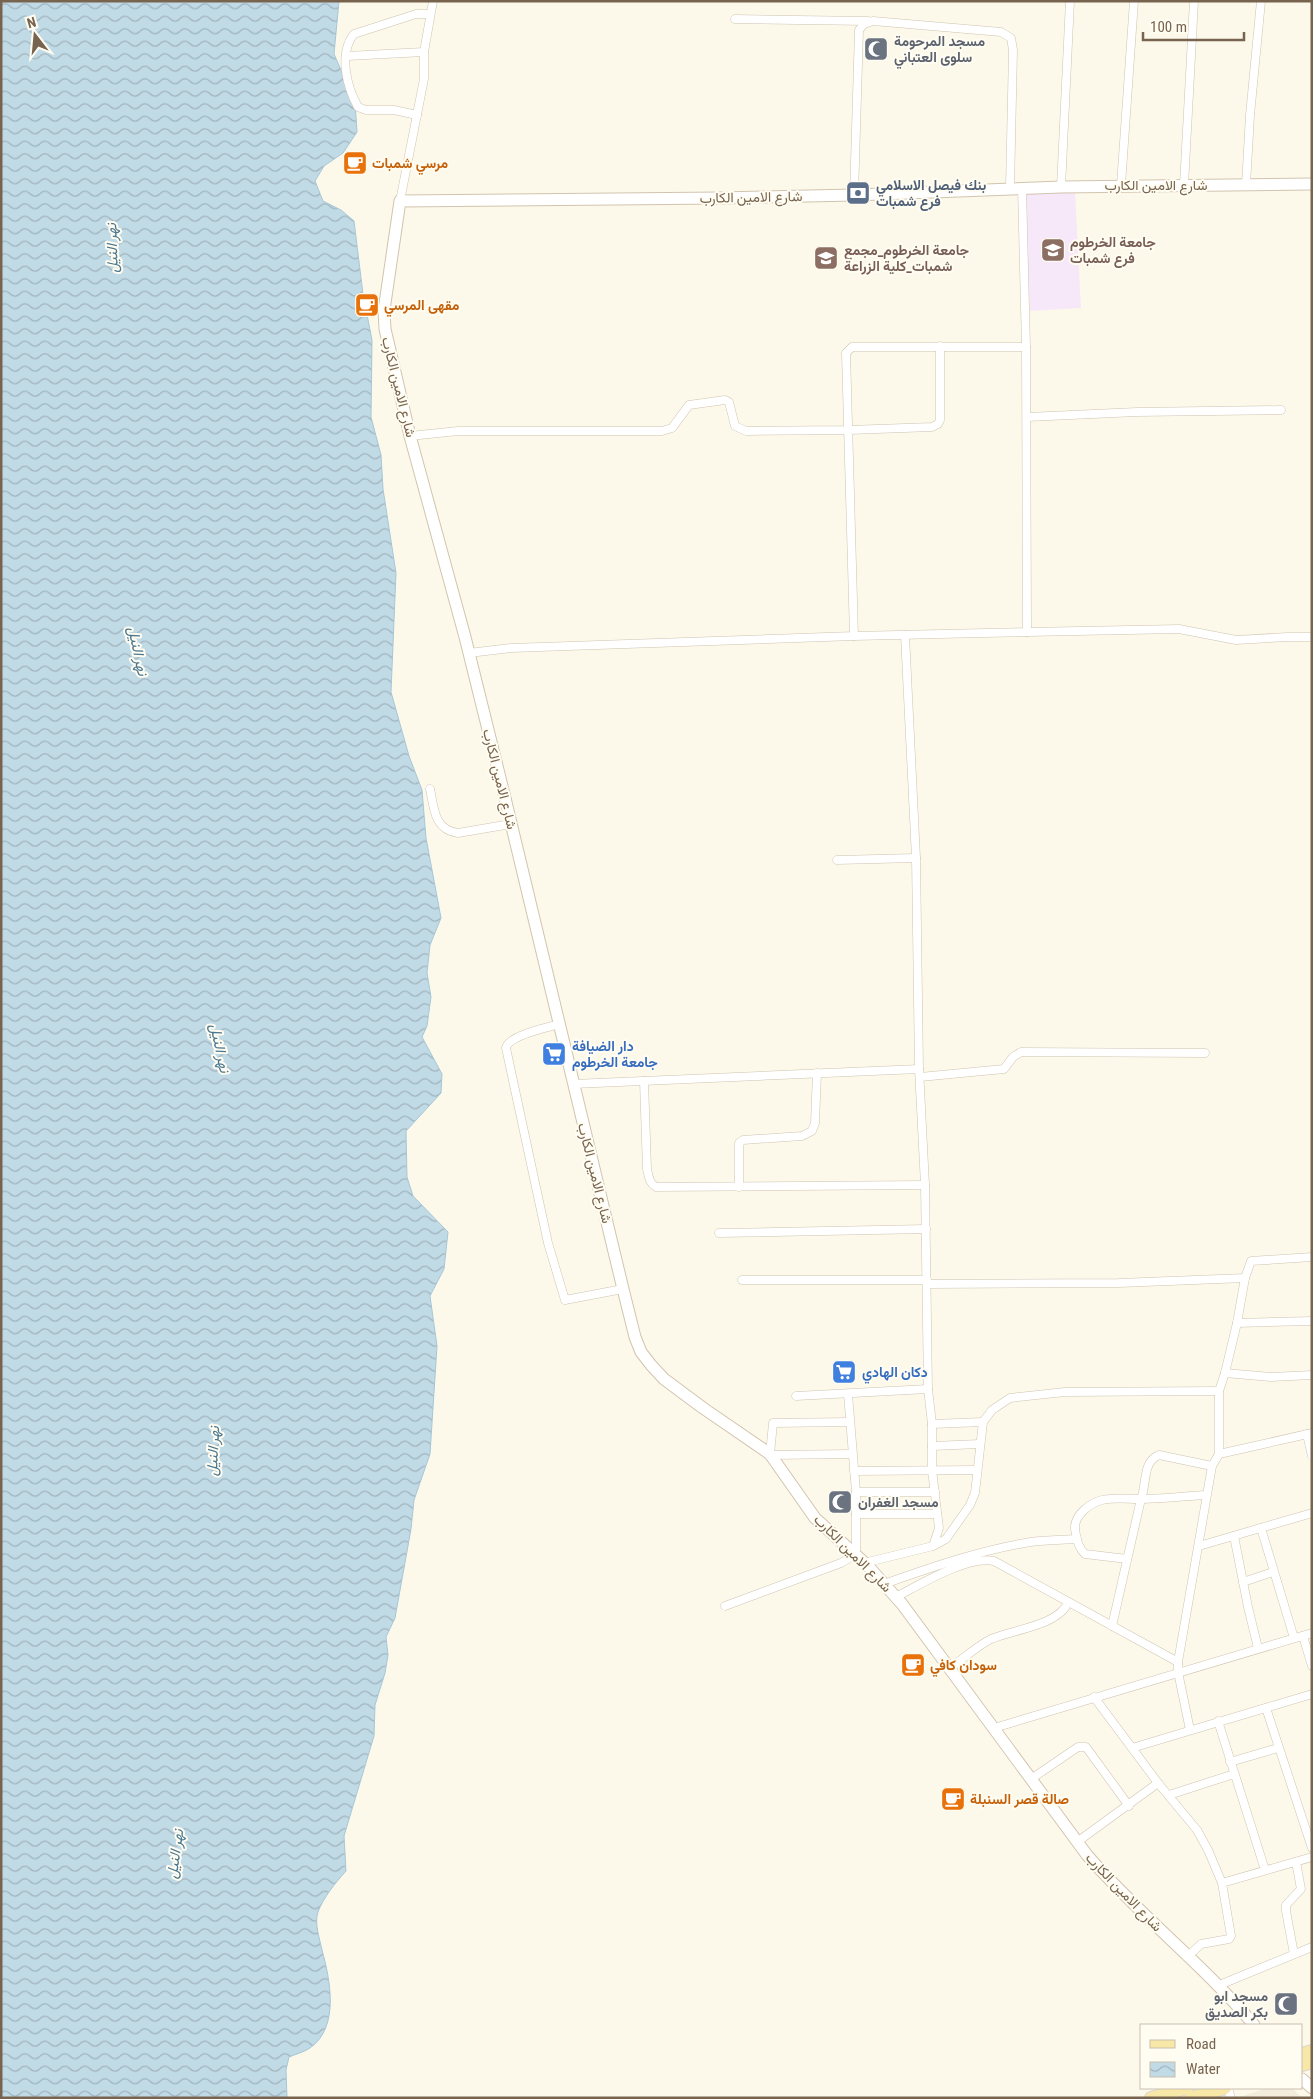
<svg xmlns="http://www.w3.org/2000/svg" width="1313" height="2099" font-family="'Roboto Condensed',Vazirmatn,sans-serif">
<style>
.residential{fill:#f4ecda}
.education{fill:#f6e8f9}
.water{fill:url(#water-waves);stroke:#a6c7d8}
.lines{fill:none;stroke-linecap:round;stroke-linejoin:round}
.street-casing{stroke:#cfc3b0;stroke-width:9}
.secondary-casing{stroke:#d2c4ae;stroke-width:13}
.primary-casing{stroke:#dcd7d1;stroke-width:14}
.street{stroke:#fff;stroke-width:8}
.secondary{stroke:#fff;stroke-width:11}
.primary{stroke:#f8e8a7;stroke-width:12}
.labels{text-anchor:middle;stroke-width:4;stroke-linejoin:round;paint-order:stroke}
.worship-label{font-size:14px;font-weight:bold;fill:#5b616d;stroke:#fffcf2;text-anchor:start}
.food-label{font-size:14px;font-weight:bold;fill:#c56008;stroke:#fffcf2;text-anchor:start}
.service-label{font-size:14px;font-weight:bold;fill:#4e5e75;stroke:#fffcf2;text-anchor:start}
.street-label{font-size:14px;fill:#78644e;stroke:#fffcf2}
.education-label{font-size:14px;font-weight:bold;fill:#785e54;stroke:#fffcf2;text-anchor:start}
.shop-label{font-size:14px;font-weight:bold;fill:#366cbe;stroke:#fffcf2;text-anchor:start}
.water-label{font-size:15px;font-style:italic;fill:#4b7891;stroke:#fffcf2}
</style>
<defs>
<pattern id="water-waves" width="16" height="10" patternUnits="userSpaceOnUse" patternTransform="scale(1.25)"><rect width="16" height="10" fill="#c0dae6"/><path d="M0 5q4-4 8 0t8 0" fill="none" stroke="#a1b4bd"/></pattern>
</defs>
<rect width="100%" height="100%" fill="#fcf9eb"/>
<path class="residential" d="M1267,2088H1292L1302,2098H1237Z"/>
<path class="education" d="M1075,190L1081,308L1030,311L1024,193Z"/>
<path class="water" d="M1,1H339L334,54L355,102L357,132L343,153L324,166L315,181L323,201L341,210L354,221L363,294L372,340L371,417L381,455L383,489L396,573L391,692L409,756L422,790L426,838L441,918L430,945L427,973L431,997L427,1026L422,1037L442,1074L441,1093L406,1131L407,1177L413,1196L448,1232L444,1269L430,1296L437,1346L430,1454L414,1500L411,1529L395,1618L386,1637L388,1655L385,1673L375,1705L374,1736L344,1836L346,1871C336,1882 323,1898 318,1912C314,1923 320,1940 322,1950C330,1979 340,2027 310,2048C304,2052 296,2054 289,2057L286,2070L287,2098H1Z"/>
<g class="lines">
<defs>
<g id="street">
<path d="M735,19L868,21"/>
<path d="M347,56L424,52"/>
<path d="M417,115L394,110H366L358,107C347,87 338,54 354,34L416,14H430"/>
<path d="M1121,185L1134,1"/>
<path d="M1184,185L1194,1"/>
<path d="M1246,185L1250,115L1261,1"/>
<path d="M1061,187L1070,1"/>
<path d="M854,195L859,30L864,24L873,21L1001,32L1011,38L1013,50L1010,188"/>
<path d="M400,201L424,79V52L433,1"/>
<path d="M1027,417L1137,412L1281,410"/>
<path d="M410,436L458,431H662L672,428L689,405L725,400L729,402L735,426L746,431L849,430L932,427L938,424L940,420V346"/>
<path d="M1027,632L1179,629L1236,640L1287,637H1312"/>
<path d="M854,636L1027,632L1026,347L1022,188"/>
<path d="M469,653L511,648L854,636L846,353L852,347H1026"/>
<path d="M430,789C434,808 434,830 458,833L511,824"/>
<path d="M837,860L916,858"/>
<path d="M560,1024C546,1028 509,1035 506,1048L548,1243L565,1300L623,1289"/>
<path d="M920,1077L1004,1069L1013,1057L1021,1052L1205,1053"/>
<path d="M644,1081L647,1169C649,1177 649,1183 656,1187L925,1185"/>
<path d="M573,1084L919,1069"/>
<path d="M739,1187V1143L743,1140L802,1136L812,1131L815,1123L817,1073"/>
<path d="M719,1233L926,1229"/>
<path d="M742,1280H927"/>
<path d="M927,1284L1119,1283L1245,1278"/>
<path d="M1237,1323L1312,1321"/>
<path d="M1225,1373L1271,1377L1312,1375"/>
<path d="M796,1396L928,1389"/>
<path d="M932,1424L983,1422"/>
<path d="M1307,1434L1312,1456"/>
<path d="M932,1446L980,1444"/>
<path d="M770,1454L773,1423L849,1422"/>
<path d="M1219,1454L1312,1433"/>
<path d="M771,1455L852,1454"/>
<path d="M854,1471L976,1470"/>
<path d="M856,1492H935"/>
<path d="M856,1514H937"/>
<path d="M1261,1528L1294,1638"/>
<path d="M1234,1536L1248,1607L1258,1648"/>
<path d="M933,1546L946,1539L970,1505L975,1493L983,1422L992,1410L1010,1398L1065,1392L1219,1391"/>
<path d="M1199,1546L1312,1513"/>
<path d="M1127,1559L1085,1554C1078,1548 1076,1538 1075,1529C1074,1515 1090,1503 1102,1500C1115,1497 1128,1499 1141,1499C1162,1499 1184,1496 1206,1495"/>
<path d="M864,1563L933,1546L939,1528L932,1470V1424L928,1389L925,1185L919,1069L916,858L905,635"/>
<path d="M1243,1582L1273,1572"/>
<path d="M884,1584C932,1567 981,1550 1031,1542C1046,1540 1062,1540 1077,1539"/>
<path d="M896,1597C919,1585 968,1555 994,1561L1178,1662"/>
<path d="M725,1606L841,1563L856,1554V1492L848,1394"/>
<path d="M1112,1626L1141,1499C1147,1484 1142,1462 1159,1455L1212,1466"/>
<path d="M1303,1636L1312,1666"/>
<path d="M950,1668C963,1659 977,1646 991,1639C1012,1630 1060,1625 1068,1602"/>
<path d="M1094,1697L1158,1783L1197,1830L1208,1850L1222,1883"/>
<path d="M1266,1708L1312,1848"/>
<path d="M1218,1721L1265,1870"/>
<path d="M994,1728L1312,1633"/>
<path d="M1190,1730L1178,1672V1662L1212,1466L1219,1454V1391L1225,1373L1237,1323L1245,1278L1251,1261L1312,1257"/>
<path d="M1132,1748L1312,1694"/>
<path d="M1230,1762L1278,1748"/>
<path d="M1031,1779L1078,1747H1086L1129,1806"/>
<path d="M1169,1795L1234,1774"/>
<path d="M1077,1842L1158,1783"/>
<path d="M1294,1954L1286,1911V1905L1301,1889L1296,1862"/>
<path d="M1187,1957L1201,1944L1229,1939L1231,1936L1222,1883L1312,1857"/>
<path d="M1217,1986L1312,1947"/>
<path d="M1228,2088L1231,2098"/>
</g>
<g id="secondary">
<path d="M1254,2025C1203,1964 1139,1915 1087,1855L902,1604L867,1565L815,1518L770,1454L703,1408L664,1379L651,1365L641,1352L635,1337L623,1289L505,798L465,637L410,436L385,329L384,310L400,201L720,198L854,195L1061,187L1312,184"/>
<path d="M1302,2079L1312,2088"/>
</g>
<g id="primary">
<path d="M1302,2054L1312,2051"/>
<path d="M1302,2065L1312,2062"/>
<path d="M1151,2098L1187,2088"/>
<path d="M1191,2098L1225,2088"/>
</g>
</defs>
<use href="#street" class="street-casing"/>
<use href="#secondary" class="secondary-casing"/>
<use href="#primary" class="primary-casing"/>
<use href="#street" class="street"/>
<use href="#secondary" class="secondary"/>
<use href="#primary" class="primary"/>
</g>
<defs>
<symbol id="mosque-square" viewBox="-11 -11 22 22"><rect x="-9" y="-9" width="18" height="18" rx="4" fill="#6b7280" stroke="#fffcf2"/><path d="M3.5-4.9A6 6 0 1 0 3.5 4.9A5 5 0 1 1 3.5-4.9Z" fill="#fff"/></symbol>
<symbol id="cafe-square" viewBox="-11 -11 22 22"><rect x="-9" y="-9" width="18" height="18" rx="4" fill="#e8710a" stroke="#fffcf2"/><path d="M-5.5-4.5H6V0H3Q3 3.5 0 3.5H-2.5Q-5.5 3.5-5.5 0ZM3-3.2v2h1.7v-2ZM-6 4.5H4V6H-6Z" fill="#fff"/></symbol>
<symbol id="bank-square" viewBox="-11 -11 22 22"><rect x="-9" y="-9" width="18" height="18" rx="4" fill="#5c6f8a" stroke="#fffcf2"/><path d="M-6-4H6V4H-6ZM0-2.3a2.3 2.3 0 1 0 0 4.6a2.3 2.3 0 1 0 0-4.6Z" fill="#fff"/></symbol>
<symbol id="university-square" viewBox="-11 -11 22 22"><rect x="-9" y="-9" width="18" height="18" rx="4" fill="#8d6e63" stroke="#fffcf2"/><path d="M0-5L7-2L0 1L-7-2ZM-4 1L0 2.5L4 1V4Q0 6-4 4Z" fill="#fff"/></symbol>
<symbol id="supermarket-square" viewBox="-11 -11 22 22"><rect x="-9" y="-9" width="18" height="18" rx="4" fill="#3f7fe0" stroke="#fffcf2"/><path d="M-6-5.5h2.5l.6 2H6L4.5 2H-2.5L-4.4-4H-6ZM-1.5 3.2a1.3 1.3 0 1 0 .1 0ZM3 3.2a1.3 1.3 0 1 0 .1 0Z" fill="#fff"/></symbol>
</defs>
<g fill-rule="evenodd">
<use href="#mosque-square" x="862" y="35" width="28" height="28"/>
<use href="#cafe-square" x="341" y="149" width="28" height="28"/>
<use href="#bank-square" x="844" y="179" width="28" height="28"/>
<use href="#university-square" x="1039" y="236" width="28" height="28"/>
<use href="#university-square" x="812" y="244" width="28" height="28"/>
<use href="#cafe-square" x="353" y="291" width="28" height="28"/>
<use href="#supermarket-square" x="540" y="1040" width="28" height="28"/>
<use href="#supermarket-square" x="830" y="1358" width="28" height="28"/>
<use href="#mosque-square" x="826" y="1488" width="28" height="28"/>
<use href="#cafe-square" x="899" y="1651" width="28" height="28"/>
<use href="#cafe-square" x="939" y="1785" width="28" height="28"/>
<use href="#mosque-square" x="1272" y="1990" width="28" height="28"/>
</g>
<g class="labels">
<g class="worship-label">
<text x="894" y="46">مسجد المرحومة<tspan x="894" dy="16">سلوى العتباني</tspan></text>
<text x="858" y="1507">مسجد الغفران</text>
<text x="1268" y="2001" text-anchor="end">مسجد ابو<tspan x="1268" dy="16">بكر الصديق</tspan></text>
</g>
<g class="food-label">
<text x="372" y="168">مرسي شمبات</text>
<text x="384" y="310">مقهى المرسي</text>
<text x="930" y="1670">سودان كافي</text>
<text x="970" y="1804">صالة قصر السنبلة</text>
</g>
<g class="service-label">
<text x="876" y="190">بنك فيصل الاسلامي<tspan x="876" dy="16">فرع شمبات</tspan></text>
</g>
<g class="street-label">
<text x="1156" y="190">شارع الامين الكارب</text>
<text transform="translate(751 197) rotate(-1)" y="5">شارع الامين الكارب</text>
<text transform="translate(399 387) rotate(76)" y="5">شارع الامين الكارب</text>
<text transform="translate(500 779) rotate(76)" y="5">شارع الامين الكارب</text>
<text transform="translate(595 1173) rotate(76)" y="5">شارع الامين الكارب</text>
<text transform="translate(853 1553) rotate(45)" y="5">شارع الامين الكارب</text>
<text transform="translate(1124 1892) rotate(46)" y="5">شارع الامين الكارب</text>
</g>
<g class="education-label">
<text x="1070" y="247">جامعة الخرطوم<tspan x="1070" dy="16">فرع شمبات</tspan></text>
<text x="844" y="255">جامعة الخرطوم_مجمع<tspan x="844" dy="16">شمبات_كلية الزراعة</tspan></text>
</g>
<g class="shop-label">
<text x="572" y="1051">دار الضيافة<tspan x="572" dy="16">جامعة الخرطوم</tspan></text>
<text x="862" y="1377">دكان الهادي</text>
</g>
<g class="water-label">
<text transform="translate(112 248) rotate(-92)" y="5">نهر النيل</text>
<text transform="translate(138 651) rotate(78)" y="5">نهر النيل</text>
<text transform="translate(220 1048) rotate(78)" y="5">نهر النيل</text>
<text transform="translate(213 1451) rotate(-87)" y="5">نهر النيل</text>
<text transform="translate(175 1854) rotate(-82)" y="5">نهر النيل</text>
</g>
</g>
<rect width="1313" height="2099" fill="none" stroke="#78644e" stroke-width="5"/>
<rect x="1140" y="2024" width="162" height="65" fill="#fffcf2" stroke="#c9bfb0"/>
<rect x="1150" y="2040" width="25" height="8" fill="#f8e8a7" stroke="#c9bfb0"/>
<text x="1186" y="2049" font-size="15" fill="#78644e">Road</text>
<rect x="1150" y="2062" width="25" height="15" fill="url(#water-waves)" stroke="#c9bfb0"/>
<text x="1186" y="2074" font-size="15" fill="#78644e">Water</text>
<g transform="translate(35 35) rotate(344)" stroke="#fffcf2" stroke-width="4" paint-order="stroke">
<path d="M0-4L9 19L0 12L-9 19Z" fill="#78644e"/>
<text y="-8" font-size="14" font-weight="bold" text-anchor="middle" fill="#78644e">N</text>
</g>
<path d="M1143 32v8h101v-8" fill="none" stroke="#78644e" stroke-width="2.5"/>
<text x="1150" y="32" font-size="15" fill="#78644e" stroke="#fffcf2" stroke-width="4" paint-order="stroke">100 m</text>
</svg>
